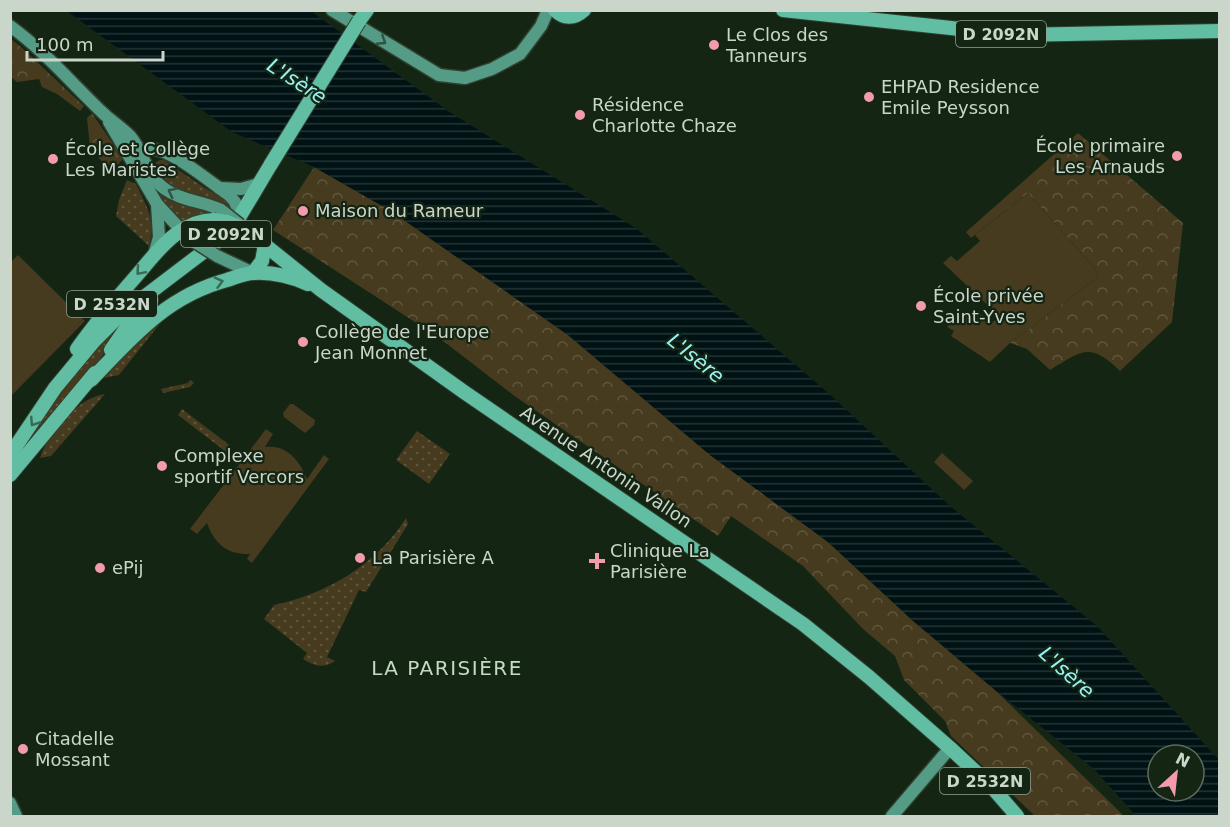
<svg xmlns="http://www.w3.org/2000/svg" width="1230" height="827" font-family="'DejaVu Sans',sans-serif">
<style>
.grass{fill:url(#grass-dots)}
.forest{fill:url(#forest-crowns)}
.garden{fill:#463b1e}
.water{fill:url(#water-rules);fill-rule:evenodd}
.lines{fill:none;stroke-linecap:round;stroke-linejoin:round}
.secondary-casing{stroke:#314131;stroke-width:15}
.primary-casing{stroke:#314131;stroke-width:16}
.secondary{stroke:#559c86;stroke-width:12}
.primary{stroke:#61bea3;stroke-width:14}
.secondary-bridge-casing{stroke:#314131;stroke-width:15;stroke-linecap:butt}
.primary-bridge-casing{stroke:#314131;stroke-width:16;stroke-linecap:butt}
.secondary-bridge{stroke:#559c86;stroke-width:12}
.primary-bridge{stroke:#61bea3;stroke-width:14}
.oneway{stroke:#2e5542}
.oneway2{stroke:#376a54}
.poi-dot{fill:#f29aae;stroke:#142514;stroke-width:2}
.labels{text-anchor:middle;stroke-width:4.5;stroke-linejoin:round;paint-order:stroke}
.shield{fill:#142514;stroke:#94a194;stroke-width:1.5}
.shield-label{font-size:16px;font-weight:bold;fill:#cbd6cb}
.poi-label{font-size:18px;fill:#cbd6cb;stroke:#142514;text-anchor:start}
.street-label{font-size:18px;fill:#cbd6cb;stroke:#142514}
.water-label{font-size:20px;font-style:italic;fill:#98f2f7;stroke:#142514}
.neighbourhood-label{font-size:20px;letter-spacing:1.5px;fill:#c4dac3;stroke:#142514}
</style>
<defs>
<pattern id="grass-dots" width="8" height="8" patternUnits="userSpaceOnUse" patternTransform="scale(1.5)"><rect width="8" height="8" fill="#463b1e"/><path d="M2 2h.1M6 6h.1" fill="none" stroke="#5f573d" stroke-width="1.8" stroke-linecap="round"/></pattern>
<pattern id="forest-crowns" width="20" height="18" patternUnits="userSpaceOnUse" patternTransform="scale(1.5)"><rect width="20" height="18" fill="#463b1e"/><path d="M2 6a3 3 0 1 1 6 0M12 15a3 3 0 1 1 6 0" fill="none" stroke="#5f573d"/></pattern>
<pattern id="water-rules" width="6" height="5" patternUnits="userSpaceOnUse" patternTransform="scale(1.5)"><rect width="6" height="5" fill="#001214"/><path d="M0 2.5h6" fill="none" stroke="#243435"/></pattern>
</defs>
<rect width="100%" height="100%" fill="#142514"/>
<g class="grass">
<path d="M160,160H164L205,188L228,201L232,211C224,205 216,201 206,198C190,193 150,187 156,162Z"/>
<path d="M147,178L221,214L180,224L171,215Z"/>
<path d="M127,180L136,184C147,207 156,219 149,246L116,216L119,200Z"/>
<path d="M138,305L86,379L18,459L16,457L81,362Z"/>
<path d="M174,306L119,375L99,379L128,347Z"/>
<path d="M191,380L194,383L190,387L163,393L161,389L188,383Z"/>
<path d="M105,394L51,456L40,458C48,432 77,398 105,394Z"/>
<path d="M182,409L228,444L231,449L230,455L178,415Z"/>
<path d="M417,431L450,454L429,484L396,460Z"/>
<path d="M406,518L408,524L366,592L359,590L327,657L335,661C323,669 315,666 303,659L307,653L264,619L274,605C327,594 377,564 406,518Z"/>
</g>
<g class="forest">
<path d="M11,39L20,46L84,106L80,111L57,94L42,87L39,79L17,82L11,77Z"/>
<path d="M92,113L123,159L115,168H107L90,147L87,118Z"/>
<path d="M1078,133L1183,223L1172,322L1120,371C1090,342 1083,350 1050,370L1027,349L1010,343L1098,277L1097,271L1028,193L971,238L966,232Z"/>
<path d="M314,167L391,211L568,335L710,455L828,542L912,620L995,690L1124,816H1035L951,736L945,721L904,680L895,656L863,629L803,566L731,516L718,536L516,397L438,337L273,230Z"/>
</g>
<g class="garden">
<path d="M1028,193L1097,271L1098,277L1010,343L990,362L951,336L954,331L947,327L958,316L962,319L967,313L972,318L978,312L991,324L999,316L943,263L951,256L957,261L980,241L975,235Z"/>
<path d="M18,255L85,321L11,396V262Z"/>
<path d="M290,404H293L315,420L314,425L305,433L284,417L283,413Z"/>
<path d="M266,429L273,434L265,447C286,444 300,460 307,479L324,455L329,459L252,563L247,559L250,554C227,555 214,543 207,523L197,534L190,529Z"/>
<path d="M942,453L973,481L964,490L934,462Z"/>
</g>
<path class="water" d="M67,11H311L448,111L637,229L826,391L950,506L1097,626L1219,760V816H1136L1094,769L995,690L912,620L828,542L710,455L568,335L391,211L314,167L232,132ZM1158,755H1194V791H1158Z"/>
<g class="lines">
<defs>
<g id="secondary">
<path d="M332,10L439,75L465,78L492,69L520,54L541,26L548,10"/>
<path d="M10,26C46,52 73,85 105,115C113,122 122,128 130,136C144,152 146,176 165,189C181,201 203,201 221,210"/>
<path d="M109,122L157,204L181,230L198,244"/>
<path d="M134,157C139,153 144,149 151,149C170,148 213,184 230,196L235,202L240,216"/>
<path d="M219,188L241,189L259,184"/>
<path d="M154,255L159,237L157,204"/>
<path d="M217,256L253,273"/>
<path d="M10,803L16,816"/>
<path d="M892,816L950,748"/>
</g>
<g id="primary">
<path d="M555,10C564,19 574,19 584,10"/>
<path d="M783,10L1016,35L1220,31"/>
<path d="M359,21L367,10"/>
<path d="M245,229L321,290L464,392L803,624L869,677L950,748L991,786L1017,816"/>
<path d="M253,273L262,261L265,245"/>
<path d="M77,349C95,323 116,299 138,274C150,260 161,245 176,234C187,226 201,220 214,220"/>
<path d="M111,350L129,324L151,300"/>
<path d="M91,380C133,336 167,296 227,280C236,277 245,273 254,273C272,272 292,277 308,284"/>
<path d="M10,455L55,388L94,341L119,316L223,237L240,216L271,164"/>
<path d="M10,475L95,373"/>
</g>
</defs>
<use href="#secondary" class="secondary-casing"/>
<use href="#primary" class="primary-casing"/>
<use href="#secondary" class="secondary"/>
<use href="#primary" class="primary"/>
<defs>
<g id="secondary-bridge">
<path d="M221,210L240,225"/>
<path d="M198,244L217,256"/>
</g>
<g id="primary-bridge">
<path d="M271,164L359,21"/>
<path d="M214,220L227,222L245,229"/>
</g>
</defs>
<use href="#secondary-bridge" class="secondary-bridge-casing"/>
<use href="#primary-bridge" class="primary-bridge-casing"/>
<use href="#secondary-bridge" class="secondary-bridge"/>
<use href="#primary-bridge" class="primary-bridge"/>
</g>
<defs><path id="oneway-chevron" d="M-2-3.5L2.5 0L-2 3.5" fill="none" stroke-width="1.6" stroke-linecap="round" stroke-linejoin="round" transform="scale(1.5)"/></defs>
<g class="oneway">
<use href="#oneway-chevron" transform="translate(382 41) rotate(33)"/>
<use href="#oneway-chevron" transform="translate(172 192) rotate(-153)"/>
</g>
<g class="oneway2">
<use href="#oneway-chevron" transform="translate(140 271) rotate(131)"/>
<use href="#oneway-chevron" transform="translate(219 282) rotate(-15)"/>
<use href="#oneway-chevron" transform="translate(34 422) rotate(123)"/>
</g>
<g class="poi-dot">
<circle cx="714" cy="45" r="6"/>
<circle cx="869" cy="97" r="6"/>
<circle cx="580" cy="115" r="6"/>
<circle cx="1177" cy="156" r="6"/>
<circle cx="53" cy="159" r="6"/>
<circle cx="303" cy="211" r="6"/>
<circle cx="921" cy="306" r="6"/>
<circle cx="303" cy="342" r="6"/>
<circle cx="162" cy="466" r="6"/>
<circle cx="360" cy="558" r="6"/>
<path d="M594 552h6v6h6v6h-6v6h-6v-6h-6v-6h6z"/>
<circle cx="100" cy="568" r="6"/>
<circle cx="23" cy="749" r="6"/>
</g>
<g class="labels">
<g class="shield">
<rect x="956" y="21" width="90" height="26" rx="4.5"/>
<rect x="181" y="221" width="90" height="26" rx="4.5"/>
<rect x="67" y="291" width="90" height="26" rx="4.5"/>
<rect x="940" y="768" width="90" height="26" rx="4.5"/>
</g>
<g class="shield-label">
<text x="1001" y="40">D 2092N</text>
<text x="226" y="240">D 2092N</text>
<text x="112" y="310">D 2532N</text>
<text x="985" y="787">D 2532N</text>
</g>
<g class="poi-label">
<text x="726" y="41">Le Clos des<tspan x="726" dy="21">Tanneurs</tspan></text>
<text x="881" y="93">EHPAD Residence<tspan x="881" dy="21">Emile Peysson</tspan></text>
<text x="592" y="111">Résidence<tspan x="592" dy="21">Charlotte Chaze</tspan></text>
<text x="1165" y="152" text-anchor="end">École primaire<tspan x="1165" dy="21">Les Arnauds</tspan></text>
<text x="65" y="155">École et Collège<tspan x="65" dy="21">Les Maristes</tspan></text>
<text x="315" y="217">Maison du Rameur</text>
<text x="933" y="302">École privée<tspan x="933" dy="21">Saint-Yves</tspan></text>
<text x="315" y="338">Collège de l'Europe<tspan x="315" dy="21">Jean Monnet</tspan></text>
<text x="174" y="462">Complexe<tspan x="174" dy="21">sportif Vercors</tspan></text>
<text x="610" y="557">Clinique La<tspan x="610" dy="21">Parisière</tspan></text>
<text x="372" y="564">La Parisière A</text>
<text x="112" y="574">ePij</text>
<text x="35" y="745">Citadelle<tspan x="35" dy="21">Mossant</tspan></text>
</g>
<g class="street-label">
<text transform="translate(606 467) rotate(34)" y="6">Avenue Antonin Vallon</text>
</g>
<g class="water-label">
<text transform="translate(297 81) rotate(33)" y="7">L'Isère</text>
<text transform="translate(696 358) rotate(39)" y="7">L'Isère</text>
<text transform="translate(1067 672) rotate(42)" y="7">L'Isère</text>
</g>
<g class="neighbourhood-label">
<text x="447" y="675">LA PARISIÈRE</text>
</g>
</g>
<rect width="1230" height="827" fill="none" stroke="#cbd6cb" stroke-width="24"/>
<g transform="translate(1176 773) rotate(27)"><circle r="28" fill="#142514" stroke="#5d6c5d" stroke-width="1.5"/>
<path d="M0-4.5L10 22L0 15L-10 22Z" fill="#f29aae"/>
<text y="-9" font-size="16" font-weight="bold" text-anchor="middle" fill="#cbd6cb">N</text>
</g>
<path d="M27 51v9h136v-9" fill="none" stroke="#cbd6cb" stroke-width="3"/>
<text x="36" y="51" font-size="18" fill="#cbd6cb" stroke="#142514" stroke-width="4.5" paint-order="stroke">100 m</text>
</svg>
